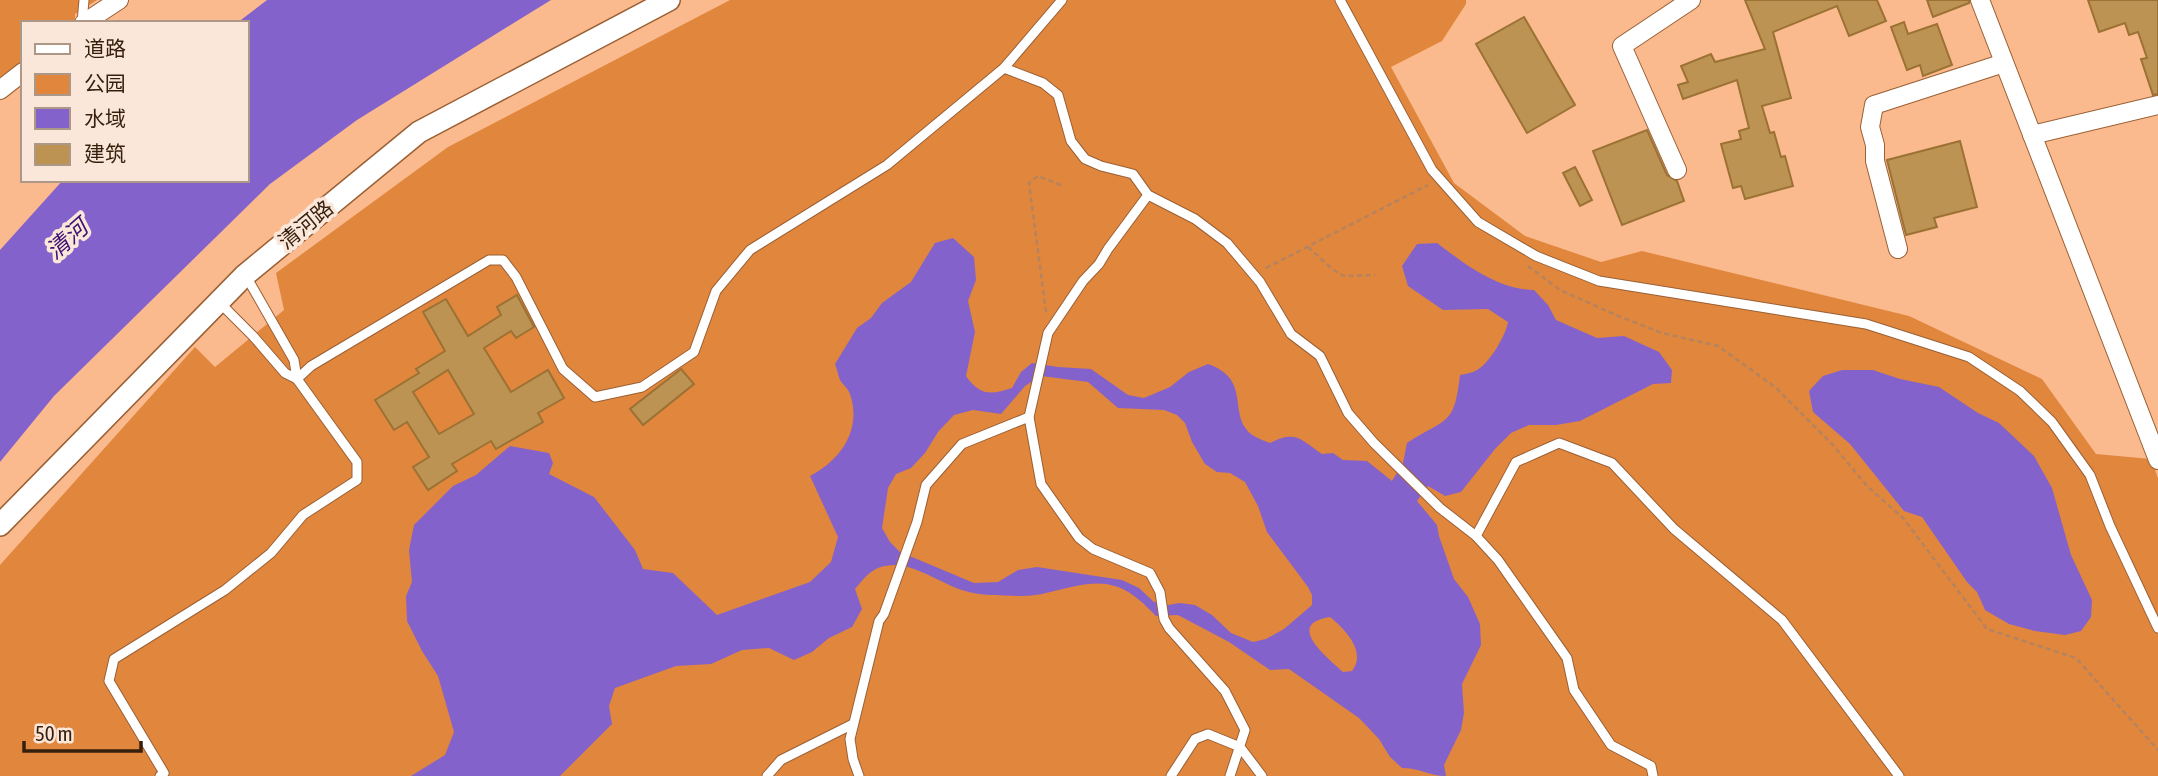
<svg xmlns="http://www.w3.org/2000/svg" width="2158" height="776" font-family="'Asap Condensed','Noto Sans SC',sans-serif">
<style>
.green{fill:#e1863d}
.water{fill:#8462cb;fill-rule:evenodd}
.building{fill:#bd9354;stroke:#9b7233;stroke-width:2;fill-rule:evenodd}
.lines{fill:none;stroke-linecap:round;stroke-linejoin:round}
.service-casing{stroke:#9a6035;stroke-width:11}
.minor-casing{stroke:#9a6035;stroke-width:20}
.tertiary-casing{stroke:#9a6035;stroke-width:24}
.path{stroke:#b5835f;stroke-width:2.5;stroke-dasharray:5 3.5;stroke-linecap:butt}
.service{stroke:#fff;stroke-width:9}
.minor{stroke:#fff;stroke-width:18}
.tertiary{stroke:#fff;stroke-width:21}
.labels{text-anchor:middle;stroke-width:7;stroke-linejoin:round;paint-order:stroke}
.street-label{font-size:21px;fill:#371f0d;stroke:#fbe7d9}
.water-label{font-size:23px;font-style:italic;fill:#3b1071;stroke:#fbe7d9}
</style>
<rect width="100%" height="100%" fill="#fbba8d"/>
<g class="green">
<path d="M0,0H97L75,14V20L71,23H23V60L0,81Z"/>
<path d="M730,0H1466V4L1442,41L1391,67L1454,183L1525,236L1601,262L1642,251L1909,316L2042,379L2096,454L2151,459L2158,478V776H0V565L195,347L215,367L284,310L276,273L448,147Z"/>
</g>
<g class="water">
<path d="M267,0H551L357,120L270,184L54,396L0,462V250L63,180H247V23H237Z"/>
<path d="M953,238L974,257L976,280L968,301L975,332L966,376C980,396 991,395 1012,388L1021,372L1032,363L1058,367L1091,369L1128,395L1144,398L1170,387L1189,372L1208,364C1254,380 1225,417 1254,436C1259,439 1265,441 1270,443C1296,430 1300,439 1322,454L1333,453L1343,460L1367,461L1392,481L1403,463L1407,443C1447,417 1454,427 1460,375C1465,374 1472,373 1477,370C1489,364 1506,335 1508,322L1488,309L1443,310L1408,286L1402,266L1417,244L1437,243C1466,265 1497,289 1534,290L1548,305L1556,320L1597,338L1624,336L1659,352L1672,370L1671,383L1653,384L1580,421L1556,425H1529L1511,433L1495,449L1461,492L1445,496L1428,486L1417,501L1437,525L1439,536L1454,579L1468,597L1480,624L1481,645L1462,684L1464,713L1461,730L1444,765L1446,776C1429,776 1420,768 1402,768L1390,757L1379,739L1359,718L1289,669L1270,670L1229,642L1178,615L1156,616C1145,605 1134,593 1118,587C1085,575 1051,598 1018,596C1002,595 984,596 969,592C946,587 918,565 894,565C873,566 868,574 855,589L862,609L852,627L829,638L812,652L794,660L769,648L742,650L711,664L676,666L615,688L609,706L612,724L560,776H411L445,755L454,732L438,676L422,651L407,621L406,596L412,582L409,550L414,525L453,486L476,475L510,446L549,453L553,463L549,474L594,497L635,550L643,569L673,573L717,615L810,582L831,562L838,537L810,476C841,460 862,430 850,394C848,388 843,385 840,380C838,375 837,369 835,364L857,328L871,318L882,303L911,282L935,243ZM1041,376L1088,382L1118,408L1164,410L1177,415L1185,423L1192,442L1205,464L1217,472L1230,473L1245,482L1258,506L1267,532L1308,587L1312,595V605L1284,629L1266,639L1253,642L1231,633L1212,615L1195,605L1180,603L1168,605L1154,602L1139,588L1122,580L1037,567L1018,570L998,582L974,583L900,552L890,542L882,528L888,488L896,474L911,468L925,453L938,432L954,415L973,410L1001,414L1025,386ZM1330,617C1345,629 1367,652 1352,671L1343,672C1329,659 1283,624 1330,617Z"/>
<path d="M1842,370H1873L1900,379L1939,387L1978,413L1999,423L2034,456L2052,488L2071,555L2092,600L2091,617L2081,631L2065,635L2035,631L2009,624L1985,610L1977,592L1967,582L1922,517L1904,511L1850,444L1813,412L1809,391L1823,376Z"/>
</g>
<g class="building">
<path d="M1745,0H1877L1886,21L1849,36L1837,6L1773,32L1791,98L1762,106L1770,133L1774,132L1781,157L1785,156L1793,186L1745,199L1741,186L1733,188L1721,144L1741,139L1739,131L1749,128L1737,80L1683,99L1678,85L1688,82L1681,66L1711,54L1715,62L1765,49Z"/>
<path d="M1927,0H1969V3L1933,17Z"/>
<path d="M2088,0H2158V94L2153,95L2141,59L2147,58L2138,32L2129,35L2125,23L2099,32Z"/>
<path d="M1524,17L1575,105L1527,133L1476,44Z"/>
<path d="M1904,22L1908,34L1937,24L1952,65L1923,76L1920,65L1907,70L1891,27Z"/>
<path d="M1647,130L1667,175L1677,181L1684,201L1622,225L1593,151Z"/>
<path d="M1960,141L1977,207L1934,218L1937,227L1906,235L1887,160Z"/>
<path d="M1575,167L1592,200L1580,206L1563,173Z"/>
<path d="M517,295L534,327L516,338L511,331L484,348L511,392L548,370L564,398L538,413L543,422L496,449L491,441L452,464L457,471L428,490L413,467L429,457L407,422L394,430L375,400L419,373L416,369L445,351L423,312L446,299L468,336L501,315L497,307ZM448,370L474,414L439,434L413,392Z"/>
<path d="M681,369L694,384L643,425L630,409Z"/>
</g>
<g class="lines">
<defs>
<g id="service">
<path d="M1340,0L1432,170L1478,222L1536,256L1599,281L1866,324L1969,357L2020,391L2052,422L2090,475L2110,526L2158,628"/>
<path d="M82,23L84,0"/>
<path d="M1004,68L1043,83L1058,95L1071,141L1085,159L1101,166L1133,174L1148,195L1195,219L1227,243L1260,282L1291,334L1320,356L1348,413L1374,443L1440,508L1476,536L1498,560L1567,658L1574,690L1611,745L1651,766L1653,776"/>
<path d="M1148,195L1108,249L1099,264L1083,281L1048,333L1029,417L1041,484L1079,538L1093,549L1150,573L1160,592L1164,619L1169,628L1225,691L1245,730L1230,776"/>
<path d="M219,302L253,336L285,373L297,379L294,360L246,276"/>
<path d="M1476,536L1516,462L1559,443L1612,463L1674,529L1782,620L1899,776"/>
<path d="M160,776L164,773L109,681L114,659L225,590L271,553L303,515L357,480V462L297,379L311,366L489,260H503L516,277L563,369L595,397L642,387L694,352L716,291L750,250L887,165L1004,68L1062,0"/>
<path d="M767,776L781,760L853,724"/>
<path d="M859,776L853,759L850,739L879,621L884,614L917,522L926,485L962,444L1029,417"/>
<path d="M1171,776L1195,739L1208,734L1240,747L1262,776"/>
</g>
<g id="minor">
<path d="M1980,0L2158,460"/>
<path d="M84,23L119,0"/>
<path d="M0,90L23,72"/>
<path d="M2032,135L2158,105"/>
<path d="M1677,170L1622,46L1691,0"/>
<path d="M1898,249L1875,161V145L1870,127L1874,105L2004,63"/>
</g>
<path id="tertiary" d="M0,525L245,275L419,132L669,0"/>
</defs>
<use href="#service" class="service-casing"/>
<use href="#minor" class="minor-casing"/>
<use href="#tertiary" class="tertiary-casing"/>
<g class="path">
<path d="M1308,247L1332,269L1344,276L1375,275"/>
<path d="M1528,266L1560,290L1616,315L1662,333L1718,346L1775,387L1832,444L1868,487L1903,518L1987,629L2076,658L2158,750"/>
<path d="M1266,268L1428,185"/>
<path d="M1046,312L1029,183L1038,176L1061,185"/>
</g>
<use href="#service" class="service"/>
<use href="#minor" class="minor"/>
<use href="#tertiary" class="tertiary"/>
</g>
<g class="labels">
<g class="street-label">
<text transform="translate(306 225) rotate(-39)" y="7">清河路</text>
</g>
<g class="water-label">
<text transform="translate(67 239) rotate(-41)" y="8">清河</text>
</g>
</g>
<rect x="21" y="21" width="228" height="161" fill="#fbe7d9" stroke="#ad9787" stroke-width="2"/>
<rect x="35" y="44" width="35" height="10" fill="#ffffff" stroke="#ad9787" stroke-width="2"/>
<text x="84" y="56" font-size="21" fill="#371f0d">道路</text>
<rect x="35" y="74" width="35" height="21" fill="#e1863d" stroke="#ad9787" stroke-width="2"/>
<text x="84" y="91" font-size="21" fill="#371f0d">公园</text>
<rect x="35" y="108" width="35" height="21" fill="#8462cb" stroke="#ad9787" stroke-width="2"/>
<text x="84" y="126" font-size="21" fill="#371f0d">水域</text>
<rect x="35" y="144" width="35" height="21" fill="#bd9354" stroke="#ad9787" stroke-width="2"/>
<text x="84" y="161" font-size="21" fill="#371f0d">建筑</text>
<path d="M24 741v10h117v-10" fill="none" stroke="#371f0d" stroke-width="3.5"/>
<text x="35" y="741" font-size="21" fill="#371f0d" stroke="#fbe7d9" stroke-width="5" paint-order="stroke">50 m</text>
</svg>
